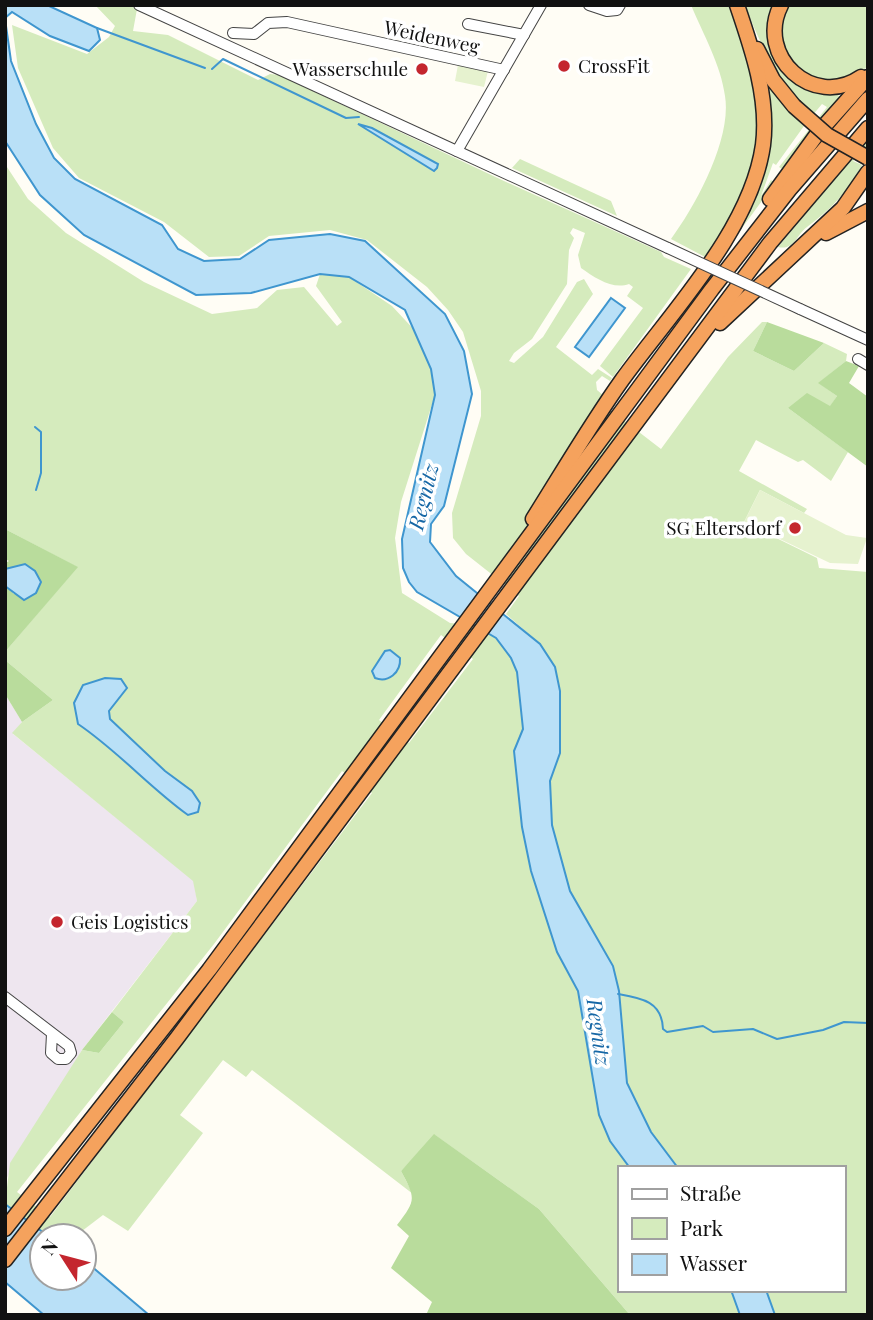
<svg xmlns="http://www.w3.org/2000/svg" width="873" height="1320" font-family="'Playfair Display',serif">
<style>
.industrial{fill:#eee6ef}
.green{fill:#d5ebbd;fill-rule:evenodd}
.forest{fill:#b9dc9c}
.pitch{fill:#e6f2cf}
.water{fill:#b9e0f7;stroke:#3f96cf;stroke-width:2}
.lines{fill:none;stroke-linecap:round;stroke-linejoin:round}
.stream{stroke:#3f96cf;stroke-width:2}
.minor-casing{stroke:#444;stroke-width:12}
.highway-casing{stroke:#222;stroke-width:17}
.minor{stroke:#fff;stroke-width:10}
.highway{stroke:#f5a25d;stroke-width:14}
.minor-bridge-casing{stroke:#444;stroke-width:12;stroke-linecap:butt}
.highway-bridge-casing{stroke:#222;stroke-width:17;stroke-linecap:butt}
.minor-bridge{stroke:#fff;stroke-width:10}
.highway-bridge{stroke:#f5a25d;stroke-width:14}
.poi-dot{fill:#c4262e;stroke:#fff;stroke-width:2.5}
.labels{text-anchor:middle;stroke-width:7;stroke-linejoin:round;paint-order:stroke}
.street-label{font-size:19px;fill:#111;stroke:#fff}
.poi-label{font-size:19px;fill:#111;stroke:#fff;text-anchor:start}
.water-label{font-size:21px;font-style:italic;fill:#1768a6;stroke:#fff}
</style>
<rect width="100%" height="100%" fill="#fffdf5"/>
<path class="industrial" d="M5,694L22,722L13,734L194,881L197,901L82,1050L5,1181Z"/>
<g class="green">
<path d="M95,5H128L137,9L133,31L168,35L258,80L270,74L279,75L504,181L661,252L664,257L691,269L613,377L600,366L643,308L627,296L633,287L629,284C613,290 595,278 581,268L578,255L585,233L573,228L570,233L574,238L569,250L567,284L532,339L514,353L509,361L514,363L543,337L577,282L584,279L593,294L556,347L592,375L598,369L612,378L610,381L602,376L596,382L597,390L604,396L600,402L661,449L728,357L762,322H767L753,351L794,371L824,343L847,354L846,361L819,383L837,396L830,407L788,408L848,452L831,481L803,460L798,462L756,440L739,471L807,509L804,513L760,490L744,522L817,558L819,568L868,572V1315H775L766,1290H843V1168H678L651,1132L627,1083L619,991L613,966L570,891L552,825L550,781L560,753V691L555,667L540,644L506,614L519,596L466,554L453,538L452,513L481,416V391L463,332L448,310L427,287L367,240L330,230L269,236L239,256L209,257L164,222L79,178L53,148L18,68L12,25L87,54L109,37L115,26Z"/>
<path d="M691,5H730C754,74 772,127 744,199C735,219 719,239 707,258L671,239C696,205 732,139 725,96C721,65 703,34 691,5Z"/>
<path d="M745,5H777L774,56L841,97L785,171L779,167L827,107L822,104L812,116C780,83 761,48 745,5Z"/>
<path d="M788,5H868V66C823,106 763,60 788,5Z"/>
<path d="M766,80L784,106L804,126L776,165L773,163L761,196L771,180L775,183L723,254L746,214Z"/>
<path d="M868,139V152L863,151L853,161L862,165C848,192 829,211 807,227C797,234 794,251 778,247Z"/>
<path d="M520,159L611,201L617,216L512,168Z"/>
<path d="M5,164L28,199L66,233L144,282L212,314L257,308L277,290L304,287L337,326L342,322L316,286L320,274L349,277L392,306L419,335L431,369L435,395L401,502L395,538L402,593L450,623L472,625L496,638L511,658L517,672L523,729L514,751L522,827L531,871L557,952L578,991L599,1115L610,1141L630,1168H619V1290H731L740,1315H630L539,1209L435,1135L401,1171L413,1194L252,1070L246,1077L223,1060L180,1115L203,1133L128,1231L103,1215L82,1231L48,1236L5,1204L10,1163L82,1050L99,1053L124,1022L112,1012L197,901L193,881L12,733L22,722L53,700L5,660V652L77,567L5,529ZM441,635L473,659L409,743L379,720ZM342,771L372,793L50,1217L17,1192L214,944Z"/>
</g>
<g class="forest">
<path d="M767,322L824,343L794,371L753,351Z"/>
<path d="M846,361L859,366L849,383L868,397V467L788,408L807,393L830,406L837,396L818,383Z"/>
<path d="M5,529L78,567L5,652V586L14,594L25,564L5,569V563L9,561L5,559Z"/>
<path d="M5,660L53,700L22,722L5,694Z"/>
<path d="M112,1012L124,1022L99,1053L82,1050Z"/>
<path d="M434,1134L539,1209L630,1315H426L432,1302L391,1268L409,1236L397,1225C416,1200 416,1199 401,1171Z"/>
</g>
<g class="pitch">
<path d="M458,65L488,71L484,87L455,81Z"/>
<path d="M760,490L846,535L867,538L858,564L830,563L744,522Z"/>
</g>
<g class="water">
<path d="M5,5H47L97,28L100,40L89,51L50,36L12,12L5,18Z"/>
<path d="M5,19L11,61L36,124L54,158L75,179L162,225L178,249L204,261L240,259L269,240L330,234L365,241L445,314L464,351L472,394L444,506L431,524L430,542L456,576L540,644L555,667L560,691V753L550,781L552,825L570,891L613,966L619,991L627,1083L651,1132L678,1168H630L610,1141L599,1115L578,991L557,952L531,871L522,827L514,751L523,729L517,672L511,658L496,638L417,592L409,582L403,568L402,539L435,395L431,369L405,310L349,277L320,274L251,293L196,295L84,235L40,195L5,141Z"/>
<path d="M358,124L372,128L438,164L437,168L434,171Z"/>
<path d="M611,298L625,308L589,357L575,347Z"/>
<path d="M25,564L35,571L41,582L36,593L24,600L5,586V569Z"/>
<path d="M390,650L400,658C401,673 388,683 375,678L372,671L385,651Z"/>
<path d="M105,678L121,679L127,688L109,711L110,719L165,771L192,791L200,803L198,812L188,815C149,787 118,751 78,724L74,703L83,685Z"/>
<path d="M5,1204L48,1236H42V1278H84V1260L149,1315H44L5,1282Z"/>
<path d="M731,1290H766L775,1315H740Z"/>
</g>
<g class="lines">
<g class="stream">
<path d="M97,28L205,68"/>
<path d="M212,69L223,59L346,118L359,117"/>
<path d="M35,427L41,432V473L36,490"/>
<path d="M618,994C641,998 662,1001 663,1029L667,1032L703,1026L713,1032L753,1029L777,1039L823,1030L844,1022L868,1023"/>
</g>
<defs>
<g id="minor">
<path d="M139,5L668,248"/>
<path d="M589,5L607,11L617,10L620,5"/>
<path d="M468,24L524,35"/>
<path d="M233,33L254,34L268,23L287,22L504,70"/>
<path d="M457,151L541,5"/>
<path d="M800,309L868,340"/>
<path d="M858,359L868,365"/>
<path d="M5,997L69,1046L71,1053L66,1059H58L51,1053L52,1034"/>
</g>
<g id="highway">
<path d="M781,5C755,56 813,110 861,77"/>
<path d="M757,49L773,80L794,106"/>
<path d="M770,199L818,133L868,77"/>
<path d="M826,233L868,211"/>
<path d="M720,323L843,208L868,172"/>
<path d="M533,519C562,473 590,425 622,380C671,312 751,230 763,145C769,98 752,49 737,5"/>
<path d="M5,1229L209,970L712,289L789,190L868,99"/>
<path d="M5,1260L177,1038L770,243L868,128"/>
</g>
</defs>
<use href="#minor" class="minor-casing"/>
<use href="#highway" class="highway-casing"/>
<use href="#minor" class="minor"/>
<use href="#highway" class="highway"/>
<defs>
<path id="minor-bridge" d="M668,248L800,309"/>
<path id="highway-bridge" d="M794,106L827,135L868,158"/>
</defs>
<use href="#minor-bridge" class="minor-bridge-casing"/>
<use href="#highway-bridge" class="highway-bridge-casing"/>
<use href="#minor-bridge" class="minor-bridge"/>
<use href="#highway-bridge" class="highway-bridge"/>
</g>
<g class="poi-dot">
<circle cx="564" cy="66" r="7"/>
<circle cx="422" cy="69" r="7"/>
<circle cx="795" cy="528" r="7"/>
<circle cx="57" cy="922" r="7"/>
</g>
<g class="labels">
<g class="street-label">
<text transform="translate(432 37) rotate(12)" y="7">Weidenweg</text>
</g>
<g class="poi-label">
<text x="578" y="73">CrossFit</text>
<text x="408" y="76" text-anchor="end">Wasserschule</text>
<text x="781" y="535" text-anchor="end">SG Eltersdorf</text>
<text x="71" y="929">Geis Logistics</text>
</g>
<g class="water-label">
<text transform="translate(424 497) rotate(-76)" y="7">Regnitz</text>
<text transform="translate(598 1032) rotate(82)" y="7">Regnitz</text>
</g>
</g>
<rect width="873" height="1320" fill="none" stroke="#111111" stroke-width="14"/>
<rect x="618" y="1166" width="228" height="126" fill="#ffffff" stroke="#a0a0a0" stroke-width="2"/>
<rect x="632" y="1189" width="35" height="10" fill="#ffffff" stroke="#a0a0a0" stroke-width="2"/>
<text x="680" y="1201" font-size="21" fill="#111111">Straße</text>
<rect x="632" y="1218" width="35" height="21" fill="#d5ebbd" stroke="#a0a0a0" stroke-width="2"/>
<text x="680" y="1236" font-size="21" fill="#111111">Park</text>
<rect x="632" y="1254" width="35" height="21" fill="#b9e0f7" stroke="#a0a0a0" stroke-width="2"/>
<text x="680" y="1271" font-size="21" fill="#111111">Wasser</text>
<g transform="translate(63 1257) rotate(306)"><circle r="33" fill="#ffffff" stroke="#a0a0a0" stroke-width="2"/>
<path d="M0-5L12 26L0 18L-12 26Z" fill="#c4262e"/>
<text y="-10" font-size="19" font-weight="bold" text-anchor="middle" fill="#111111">N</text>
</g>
</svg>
